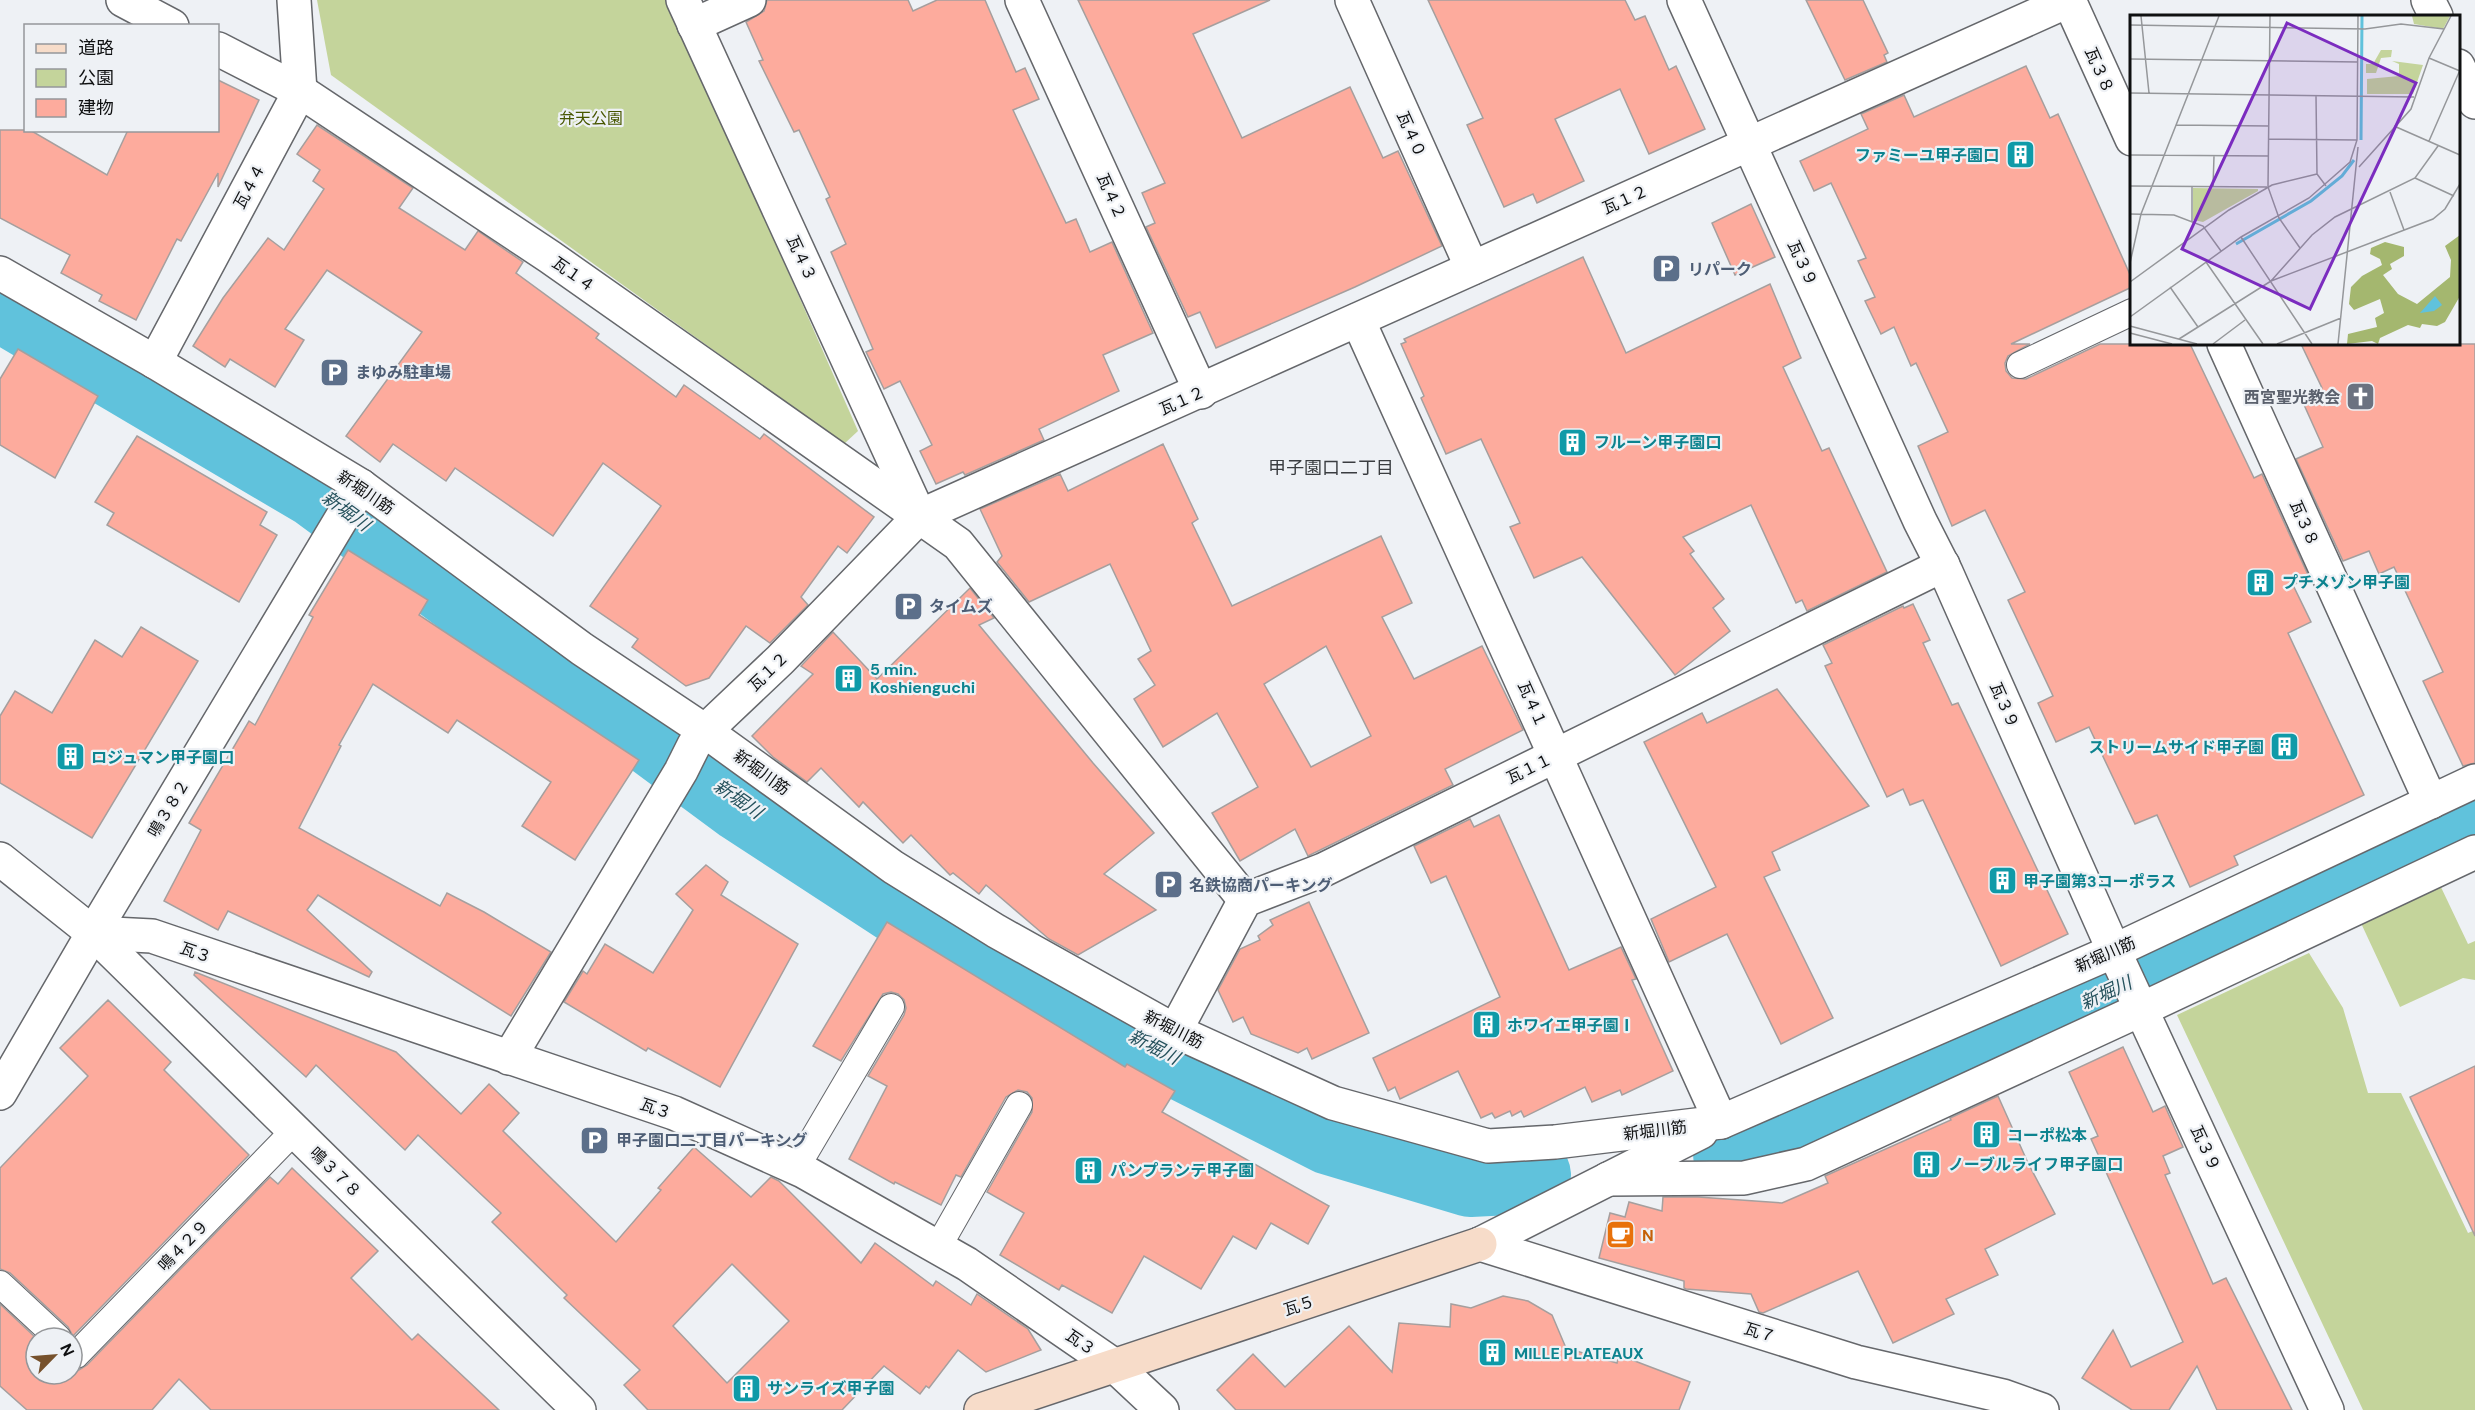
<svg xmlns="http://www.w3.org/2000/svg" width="2475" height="1410" font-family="'DM Sans','Noto Sans JP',sans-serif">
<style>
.green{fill:#c4d49b}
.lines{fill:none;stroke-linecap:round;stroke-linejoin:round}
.river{stroke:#60c2dc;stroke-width:78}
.building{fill:#fdab9d;stroke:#a59f9e;stroke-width:1.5;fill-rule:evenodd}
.lane-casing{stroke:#65676b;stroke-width:28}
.street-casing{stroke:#65676b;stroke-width:36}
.secondary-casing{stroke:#65676b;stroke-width:36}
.lane{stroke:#fff;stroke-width:26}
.street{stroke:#fff;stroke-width:33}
.secondary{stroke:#f7dcc9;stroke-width:33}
.labels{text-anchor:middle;stroke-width:4.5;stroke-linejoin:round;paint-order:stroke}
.street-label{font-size:16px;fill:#0f1011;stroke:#eef1f5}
.park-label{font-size:16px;fill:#485700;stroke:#eef1f5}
.culture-label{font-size:16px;font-weight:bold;fill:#0d838f;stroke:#eef1f5;text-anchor:start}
.service-label{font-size:16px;font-weight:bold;fill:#4e5e75;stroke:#eef1f5;text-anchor:start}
.worship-label{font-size:16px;font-weight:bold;fill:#5b616d;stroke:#eef1f5;text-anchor:end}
.food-label{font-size:16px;font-weight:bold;fill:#c56008;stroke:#eef1f5;text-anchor:start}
.neighbourhood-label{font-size:18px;fill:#3a3d40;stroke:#eef1f5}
.water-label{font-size:18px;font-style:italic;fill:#25515c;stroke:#eef1f5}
.inset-river{fill:none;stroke:#60c2dc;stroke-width:3}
.inset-road{fill:none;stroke:#95979a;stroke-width:1.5}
.view{fill:#7b2cbf;fill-opacity:0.15;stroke:#7b2cbf;stroke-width:3}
.inset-edge{fill:none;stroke:#0f1011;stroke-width:3}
</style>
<rect width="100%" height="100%" fill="#eef1f5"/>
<g class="green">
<path d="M317,0H669L858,431L844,444L331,75Z"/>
<path d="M2439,883L2468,944L2475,941V980L2463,978L2400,1007L2360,921Z"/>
<path d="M2309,953L2343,1008L2368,1093H2401L2468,1233L2475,1230V1410H2363L2177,1015Z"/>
</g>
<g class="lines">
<g class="river">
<path d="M0,302L318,490L742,803L984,961L1330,1136L1470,1178L1532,1175"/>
<path d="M1732,1154L1827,1124L2475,819"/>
</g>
</g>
<g class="building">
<path d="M767,0H908L913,11L937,0H985L1016,72L1025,68L1039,99L1013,110L1066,223L1076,219L1090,252L1112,242L1153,333L1103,355L1119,391L1039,429L1044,440L965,475L963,472L936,484L920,451L932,445L900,381L884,389L866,352L873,349L831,252L846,244L826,199L830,197L799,130L794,132L759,61L763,60L746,22L764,11Z"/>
<path d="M1078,0H1270L1193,34L1242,138L1350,87L1383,158L1398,151L1442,246L1355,287L1216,348L1200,312L1188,317L1146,227L1155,223L1142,193L1165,183Z"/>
<path d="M1428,0H1625L1635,20L1645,16L1669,70L1676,66L1705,129L1649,154L1620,89L1555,119L1584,181L1537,203L1533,194L1504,207L1467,125L1483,118Z"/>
<path d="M1806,0H1863L1888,53L1884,55L1887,62L1845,80Z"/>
<path d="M2026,66L2050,118L2058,114L2132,279V287L2011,344H2030L2008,356L2005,363L2006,371L2012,378L2026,379L2100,344H2190L2254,478L2262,474L2309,577L2293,585L2311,622L2288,633L2364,795L2234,856L2238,865L2190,887L2157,815L2135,824L2089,727L2056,742L2038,703L2053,696L2008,600L2025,592L1985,510L1952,526L1918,446L1948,432L1916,363L1911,366L1894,327L1881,334L1865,301L1875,297L1858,261L1866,258L1831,183L1814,191L1800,161L1868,129L1861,114L1904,95L1914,117Z"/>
<path d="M218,80L259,100L218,187V173L181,241L177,239L136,320L99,301L102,295L61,273L70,255L0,218V130H30L107,175L128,130H218Z"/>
<path d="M317,125L413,188L399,208L465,250L478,231L523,262L516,273L599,334L596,338L676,397L684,385L760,439L764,434L874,517L847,553L838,546L801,597L808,605L770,643L746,626L709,678L686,686L632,647L638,639L590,606L661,506L603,463L553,536L455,468L446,481L393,444L380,462L346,436L422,332L327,270L285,329L304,340L275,387L230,359L225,367L193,346L223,298L268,238L284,250L324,189L313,181L320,170L297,154Z"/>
<path d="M1751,204L1775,257L1735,275L1712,223Z"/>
<path d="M1583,257L1626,353L1770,284L1801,358L1783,367L1822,451L1829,448L1887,572L1807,611L1802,600L1796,603L1751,505L1683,537L1694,551L1690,554L1724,599L1713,608L1730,631L1675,675L1582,557L1534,578L1510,527L1520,523L1481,439L1446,454L1421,398L1424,396L1401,344L1406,342L1404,339Z"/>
<path d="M2301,344H2475V763L2463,766L2423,681L2443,672L2394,567L2379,574L2369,551L2343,561L2296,459L2323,447L2301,398L2322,388Z"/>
<path d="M18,349L98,396L55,478L0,445V379Z"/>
<path d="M137,436L267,512L260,525L277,535L239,602L107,525L114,513L95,502Z"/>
<path d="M1163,444L1198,519L1192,523L1232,606L1381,536L1412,603L1382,617L1414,679L1482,646L1523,730L1445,769L1453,785L1308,856L1295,829L1240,861L1212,813L1258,787L1217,713L1163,747L1134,699L1155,685L1138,659L1151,651L1110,564L1029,602L997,562L1002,556L980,509L1060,474L1068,491ZM1326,646L1371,736L1311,767L1264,684Z"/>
<path d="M348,550L428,600L419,615L639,760L575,860L522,826L551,782L457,720L448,733L373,684L339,745L341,746L299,828L440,906L447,893L484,912L551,952L511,1016L318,895L307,910L372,972L369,977L228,911L218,930L164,901L201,830L189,823L249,721L255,725L313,617L309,615Z"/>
<path d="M970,588L994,618L979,625L1093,763L1154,833L1104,874L1156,910L1078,955L1049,939L986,885L979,894L953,873L950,875L911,835L903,843L863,802L859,807L821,768L807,782L773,757L752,736L813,674L801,666L833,632L877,679Z"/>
<path d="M1913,604L1930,640L1923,643L1952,705L1958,703L2068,934L2001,966L1923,800L1910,805L1903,789L1887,797L1825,666L1832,663L1823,645L1903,606L1904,608Z"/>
<path d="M141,627L198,661L92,838L0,783V716L15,691L52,713L95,640L122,657Z"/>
<path d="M1777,689L1869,806L1772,852L1780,870L1764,877L1833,1018L1781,1044L1727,934L1669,962L1651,919L1716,887L1644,742L1702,713L1707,723Z"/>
<path d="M1499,815L1569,970L1621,947L1636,979L1632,980L1673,1071L1622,1095L1620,1090L1592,1102L1585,1087L1524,1117L1521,1111L1512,1116L1510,1111L1495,1118L1492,1113L1481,1118L1458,1071L1400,1099L1395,1087L1388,1091L1373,1058L1500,997L1446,876L1431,883L1414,846L1470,819L1474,827Z"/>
<path d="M706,865L728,882L721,895L798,944L720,1087L648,1048L646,1051L564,1002L583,971L587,974L605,944L653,973L693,910L676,894Z"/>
<path d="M1309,902L1369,1033L1312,1059L1307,1048L1298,1053L1251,1034L1243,1017L1233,1022L1218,990L1240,949L1260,940L1258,936L1273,925L1270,920Z"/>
<path d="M887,922L1125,1067L1127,1064L1175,1091L1162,1112L1329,1206L1308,1244L1271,1223L1256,1249L1233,1236L1201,1289L1144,1256L1112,1313L1062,1285L1059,1290L1000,1255L1024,1213L987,1192L1032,1112V1098L1027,1092L1018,1090L1006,1097L961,1177L956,1175L941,1205L895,1182L894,1184L849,1159L887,1086L868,1076L904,1015L906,1008L904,1000L898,994L891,992L883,994L841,1061L813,1046Z"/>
<path d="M195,972L396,1052L461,1114L489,1084L519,1113L503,1131L616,1242L661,1190L658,1188L694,1147L751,1197L771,1177L779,1181L861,1263L875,1243L933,1286L936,1281L971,1305L977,1294L1028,1329L1041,1350L986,1372L958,1350L929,1388L926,1386L920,1394L884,1366L842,1410H648L624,1385L640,1370L564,1298L567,1295L492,1222L501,1213L418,1135L405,1150L316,1065L306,1077L194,975ZM732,1264L789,1321L727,1383L673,1326Z"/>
<path d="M108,1000L171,1062L164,1070L249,1155L73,1336L68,1327L10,1273L0,1269V1168L88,1076L60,1048Z"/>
<path d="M2123,1047L2153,1112L2165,1106L2183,1147L2163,1156L2170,1173L2165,1175L2213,1284L2226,1278L2292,1410H2217L2197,1366L2169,1410H2132L2082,1378L2113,1330L2131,1367L2183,1342L2091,1139L2098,1136L2069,1072Z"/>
<path d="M2475,1066V1236L2410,1097Z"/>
<path d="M1998,1096L2028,1163L2055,1214L1985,1249L1998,1275L1946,1299L1954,1314L1893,1343L1858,1271L1763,1313L1759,1312L1751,1294L1686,1289L1684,1288V1281L1599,1258L1610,1213L1625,1217L1629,1202L1662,1211L1663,1197H1698L1782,1203L1828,1183L1825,1176L1951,1120L1950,1118Z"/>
<path d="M292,1168L378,1251L351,1278L412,1340L418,1334L499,1410H211L179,1379L152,1410H27L0,1386V1304L36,1338V1374H72V1369L79,1370L87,1365L270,1177L278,1184Z"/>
<path d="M1503,1296L1528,1301L1552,1315L1566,1348L1617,1363L1619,1355L1690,1382L1679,1410H1236L1217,1390L1253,1354L1285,1387L1349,1326L1392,1372L1399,1323L1450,1327L1451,1304L1471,1308Z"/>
</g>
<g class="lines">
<defs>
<g id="lane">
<path d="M2020,365L2132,312"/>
<path d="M796,1168L891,1007"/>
<path d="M938,1247L1019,1105"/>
<path d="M0,1284L58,1338"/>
<path d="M72,1351L76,1355L294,1131"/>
</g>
<g id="street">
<path d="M123,0L172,26"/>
<path d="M683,0L919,515"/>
<path d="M1022,0L1201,392"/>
<path d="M1352,0L1472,268"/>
<path d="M1684,0L1920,521L1946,572L2114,951L2327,1410"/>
<path d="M2069,0L2132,139"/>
<path d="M2428,0L2436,16"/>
<path d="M694,25L749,0"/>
<path d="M218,49L300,91L550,257L958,544L1245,900"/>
<path d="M2458,66L2475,102"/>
<path d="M0,273L155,362L361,486L582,649L705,731L893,867L996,931L1175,1031L1333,1103L1488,1146L1555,1142L1721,1122L2114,951L2475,781"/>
<path d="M1358,320L1721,1122"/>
<path d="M2224,344L2431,802"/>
<path d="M155,362L300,91L294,0"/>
<path d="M0,859L93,933L579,1410"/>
<path d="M93,933L152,936L674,1113L803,1171L967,1264L1115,1366L1162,1410"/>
<path d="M1175,1031L1245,900L1323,870L1943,565"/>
<path d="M509,1058L681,771L694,745L705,731L780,660L920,516L2070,0"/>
<path d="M0,1093L93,933L361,486"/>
<path d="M1608,1179L1744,1178L1806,1164L2142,1009L2475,852"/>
<path d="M1480,1244L1856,1362L2003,1396L2042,1410"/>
<path d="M1480,1244L1701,1132"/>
</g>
<path id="secondary" d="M981,1410L1480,1244"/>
</defs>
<use href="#lane" class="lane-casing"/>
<use href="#street" class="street-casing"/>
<use href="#secondary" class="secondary-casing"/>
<use href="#lane" class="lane"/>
<use href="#street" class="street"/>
<use href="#secondary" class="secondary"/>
</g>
<defs>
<symbol id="building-square" viewBox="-11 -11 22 22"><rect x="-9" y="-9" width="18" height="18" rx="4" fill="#0f9aa8" stroke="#eef1f5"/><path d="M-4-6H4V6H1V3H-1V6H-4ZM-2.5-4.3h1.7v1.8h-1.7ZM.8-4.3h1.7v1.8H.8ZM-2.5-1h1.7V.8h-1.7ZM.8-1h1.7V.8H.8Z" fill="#fff"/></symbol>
<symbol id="parking-square" viewBox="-11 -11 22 22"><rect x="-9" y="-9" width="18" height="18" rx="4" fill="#5c6f8a" stroke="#eef1f5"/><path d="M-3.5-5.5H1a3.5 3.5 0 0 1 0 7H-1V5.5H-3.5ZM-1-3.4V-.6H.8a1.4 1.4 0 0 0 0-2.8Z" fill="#fff"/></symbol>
<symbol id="church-square" viewBox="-11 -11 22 22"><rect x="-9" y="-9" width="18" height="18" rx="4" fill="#6b7280" stroke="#eef1f5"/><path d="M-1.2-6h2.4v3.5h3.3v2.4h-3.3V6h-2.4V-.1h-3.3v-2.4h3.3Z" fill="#fff"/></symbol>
<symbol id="cafe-square" viewBox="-11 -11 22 22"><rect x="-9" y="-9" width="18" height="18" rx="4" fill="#e8710a" stroke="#eef1f5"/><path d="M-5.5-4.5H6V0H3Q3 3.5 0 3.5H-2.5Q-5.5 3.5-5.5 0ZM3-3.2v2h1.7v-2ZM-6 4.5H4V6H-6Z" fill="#fff"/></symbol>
</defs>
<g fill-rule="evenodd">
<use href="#building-square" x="2004" y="138" width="33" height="33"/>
<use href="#parking-square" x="1650" y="252" width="33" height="33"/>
<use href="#parking-square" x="318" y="356" width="33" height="33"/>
<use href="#church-square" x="2344" y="380" width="33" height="33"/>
<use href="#building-square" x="1556" y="426" width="33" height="33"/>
<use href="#building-square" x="2244" y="566" width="33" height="33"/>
<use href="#parking-square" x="892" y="590" width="33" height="33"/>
<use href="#building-square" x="832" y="662" width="33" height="33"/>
<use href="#building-square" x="2268" y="730" width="33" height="33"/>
<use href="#building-square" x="54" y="740" width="33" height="33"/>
<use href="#building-square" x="1986" y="864" width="33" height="33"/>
<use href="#parking-square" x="1152" y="868" width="33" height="33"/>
<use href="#building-square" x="1470" y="1008" width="33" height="33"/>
<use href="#building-square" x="1970" y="1118" width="33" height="33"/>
<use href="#parking-square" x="578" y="1124" width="33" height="33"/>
<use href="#building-square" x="1910" y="1148" width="33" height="33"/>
<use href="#building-square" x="1072" y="1154" width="33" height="33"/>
<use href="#cafe-square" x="1604" y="1218" width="33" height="33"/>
<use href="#building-square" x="1476" y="1336" width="33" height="33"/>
<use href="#building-square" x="730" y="1372" width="33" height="33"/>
</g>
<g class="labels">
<g class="street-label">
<text transform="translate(2100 70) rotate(66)" y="6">瓦３８</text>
<text transform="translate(1412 134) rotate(66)" y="6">瓦４０</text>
<text transform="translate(249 186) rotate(-62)" y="6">瓦４４</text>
<text transform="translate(1112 196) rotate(66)" y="6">瓦４２</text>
<text transform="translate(1625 199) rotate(-24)" y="6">瓦１２</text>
<text transform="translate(802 258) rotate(65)" y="6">瓦４３</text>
<text transform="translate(1803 263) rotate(65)" y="6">瓦３９</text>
<text transform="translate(574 274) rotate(35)" y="6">瓦１４</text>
<text transform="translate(1182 400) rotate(-24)" y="6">瓦１２</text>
<text transform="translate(366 492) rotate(34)" y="6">新堀川筋</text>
<text transform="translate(2305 523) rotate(66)" y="6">瓦３８</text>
<text transform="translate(768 671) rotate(-44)" y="6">瓦１２</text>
<text transform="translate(1533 704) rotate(66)" y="6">瓦４１</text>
<text transform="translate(2005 705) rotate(66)" y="6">瓦３９</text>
<text transform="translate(1529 768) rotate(-26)" y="6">瓦１１</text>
<text transform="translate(762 772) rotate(36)" y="6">新堀川筋</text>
<text transform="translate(168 808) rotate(-59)" y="6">鳴３８２</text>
<text transform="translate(196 952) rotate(19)" y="6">瓦３</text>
<text transform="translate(2105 954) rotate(-24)" y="6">新堀川筋</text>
<text transform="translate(1174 1029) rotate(27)" y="6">新堀川筋</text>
<text transform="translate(656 1108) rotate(19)" y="6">瓦３</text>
<text transform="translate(1655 1130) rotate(-7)" y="6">新堀川筋</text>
<text transform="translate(2206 1148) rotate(65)" y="6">瓦３９</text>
<text transform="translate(336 1172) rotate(44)" y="6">鳴３７８</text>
<text transform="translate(183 1245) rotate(-46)" y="6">鳴４２９</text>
<text transform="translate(1299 1305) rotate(-18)" y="6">瓦５</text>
<text transform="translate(1760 1332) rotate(17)" y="6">瓦７</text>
<text transform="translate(1081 1342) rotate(34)" y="6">瓦３</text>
</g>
<g class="park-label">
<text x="591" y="124">弁天公園</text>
</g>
<g class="culture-label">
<text x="1999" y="161" text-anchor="end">ファミーユ甲子園口</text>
<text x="1594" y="448">フルーン甲子園口</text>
<text x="2282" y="588">プチメゾン甲子園</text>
<text x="870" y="675">5 min.<tspan x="870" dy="18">Koshienguchi</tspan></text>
<text x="2264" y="753" text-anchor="end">ストリームサイド甲子園</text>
<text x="91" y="763">ロジュマン甲子園口</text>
<text x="2023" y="887">甲子園第3コーポラス</text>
<text x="1507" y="1031">ホワイエ甲子園Ⅰ</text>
<text x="2007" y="1141">コーポ松本</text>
<text x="1948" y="1170">ノーブルライフ甲子園口</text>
<text x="1110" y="1176">パンプランテ甲子園</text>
<text x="1514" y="1359">MILLE PLATEAUX</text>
<text x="767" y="1394">サンライズ甲子園</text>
</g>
<g class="service-label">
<text x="1688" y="275">リパーク</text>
<text x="355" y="378">まゆみ駐車場</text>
<text x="929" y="612">タイムズ</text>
<text x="1189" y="891">名鉄協商パーキング</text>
<text x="616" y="1146">甲子園口二丁目パーキング</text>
</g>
<g class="worship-label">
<text x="2340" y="403">西宮聖光教会</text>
</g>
<g class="food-label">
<text x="1642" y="1241">N</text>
</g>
<g class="neighbourhood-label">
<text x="1331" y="474">甲子園口二丁目</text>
</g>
<g class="water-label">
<text transform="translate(346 511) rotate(36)" y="6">新堀川</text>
<text transform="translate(738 799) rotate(35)" y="6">新堀川</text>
<text transform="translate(2106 993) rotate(-25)" y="6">新堀川</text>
<text transform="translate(1154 1047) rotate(27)" y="6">新堀川</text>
</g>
</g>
<g transform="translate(2130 15)">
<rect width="330" height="330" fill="#eef1f5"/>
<path d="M282,1H320L313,14L284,9ZM251,35H262L261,42L251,43L246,58H236V49H243ZM262,46L293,50L283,79H237V64L269,61V49ZM63,173L128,174V176L73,207L63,205Z" fill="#c4d49b"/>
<path d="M330,220V281L315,307L307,311L292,309L290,313L278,310L250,323L248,329L242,326L217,329L218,319L247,312L245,303L254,298L250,284L224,295L219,289L221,272L232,261L252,250L250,244L240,239L241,233L255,227L274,232V241L260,249L262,254L253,260L268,279L287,289L320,262L321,245L315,231Z" fill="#a4b76f"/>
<path d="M305,281L312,290L304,296L290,298Z" fill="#60c2dc"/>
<path class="inset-river" d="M231,125L232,1M106,229L181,186L212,161L224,145"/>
<path class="inset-road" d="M11,1L19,78M140,1L138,172L149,203L170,233M0,10L235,14L271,9L314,14M299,43L330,56M0,44L228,47M0,78L284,82M186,81L187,159L196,171M46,110L139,111M264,111L330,140M139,124L227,125M299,126L330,55M0,140L139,141M229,152L281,94L299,43L321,1M285,163L324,181M0,171L137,172M83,172L84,141M260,177L274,215M0,199L44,200L73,211L91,236M62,207V172M111,222L182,329M76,247L133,329M0,248L11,199L89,1M141,266L182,220L205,202L285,163L308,131M0,267L99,195L142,170L187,159M40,272L68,312M0,302L111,222L179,183L220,147L227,125L228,1M0,311L67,329M0,318L42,329M49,324L141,266L303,204L315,194L330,169M83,329L115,305M147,329L211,303M208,329L228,132"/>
<path class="view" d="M157,8L286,68L180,294L52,234Z"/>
<rect width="330" height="330" class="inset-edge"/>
</g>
<rect x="24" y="24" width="195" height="108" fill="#eef1f5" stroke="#95979a" stroke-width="1.5"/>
<rect x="36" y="44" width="30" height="9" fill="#f7dcc9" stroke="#95979a" stroke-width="1.5"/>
<text x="78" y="54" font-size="18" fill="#0f1011">道路</text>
<rect x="36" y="69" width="30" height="18" fill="#c4d49b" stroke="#95979a" stroke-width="1.5"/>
<text x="78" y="84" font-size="18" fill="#0f1011">公園</text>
<rect x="36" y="99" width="30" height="18" fill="#fdab9d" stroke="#95979a" stroke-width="1.5"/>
<text x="78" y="114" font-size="18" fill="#0f1011">建物</text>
<g transform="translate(54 1356) rotate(65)"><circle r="28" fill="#eef1f5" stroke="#95979a" stroke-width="1.5"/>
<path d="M0-4.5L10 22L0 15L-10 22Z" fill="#76512c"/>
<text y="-9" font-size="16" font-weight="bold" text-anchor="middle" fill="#0f1011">N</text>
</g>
</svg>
